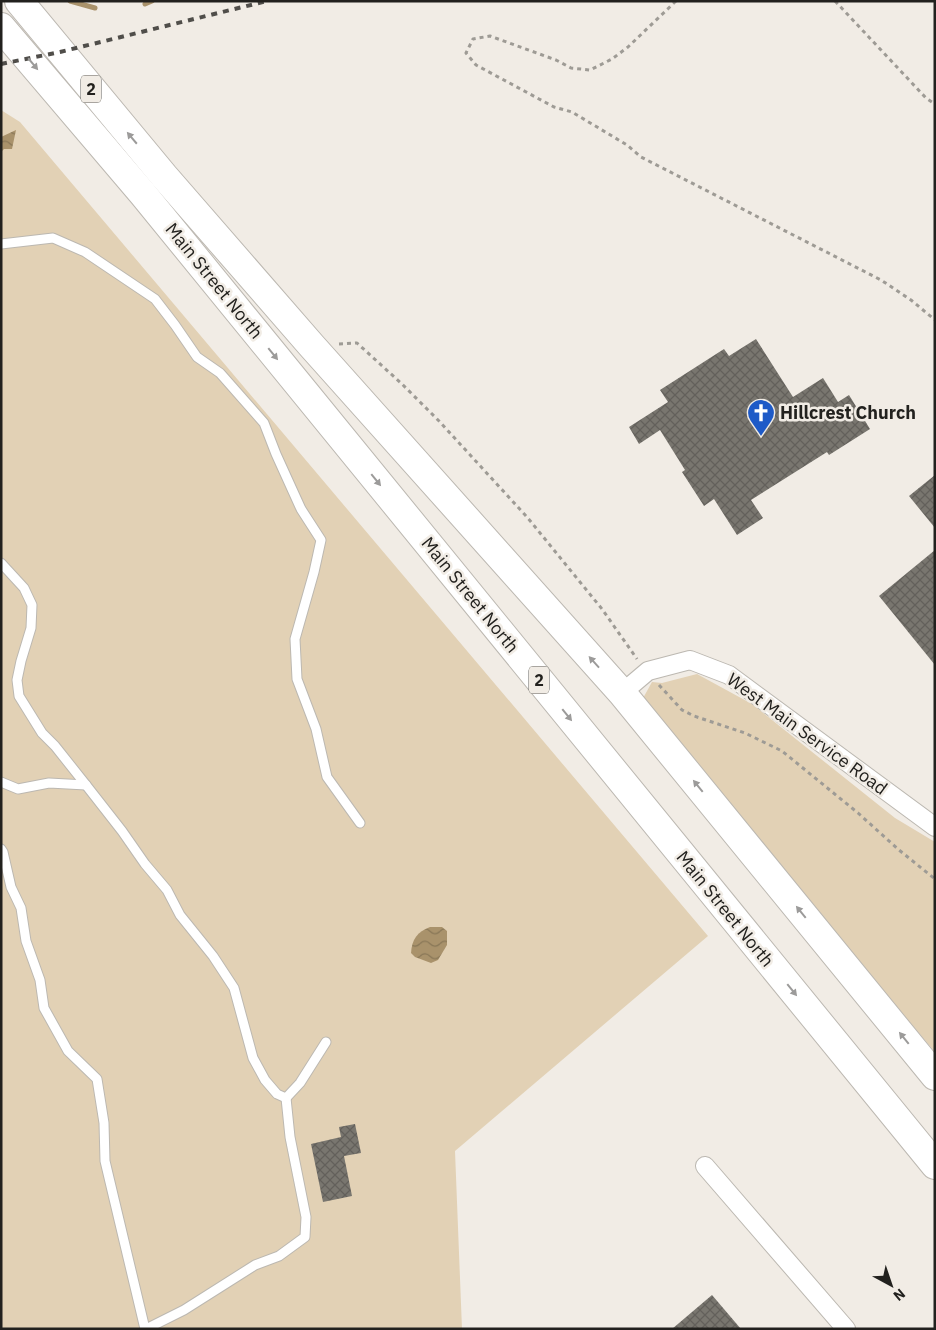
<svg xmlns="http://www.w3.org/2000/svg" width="936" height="1330" font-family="'IBM Plex Sans',sans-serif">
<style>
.grass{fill:#e2d1b5}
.water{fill:url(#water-waves)}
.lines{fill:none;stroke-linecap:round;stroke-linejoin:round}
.stream{stroke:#a9926b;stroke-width:5}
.building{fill:url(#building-cross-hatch)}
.lane-casing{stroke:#bcb8b1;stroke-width:11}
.street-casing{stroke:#bcb8b1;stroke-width:20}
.primary-casing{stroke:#bcb8b1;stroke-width:30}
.path{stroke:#9e9b95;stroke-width:3;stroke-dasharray:4 4;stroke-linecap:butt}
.lane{stroke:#fff;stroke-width:9}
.street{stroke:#fff;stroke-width:18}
.primary{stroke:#fff;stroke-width:28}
.rail{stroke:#504e4a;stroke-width:4;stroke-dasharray:6 6;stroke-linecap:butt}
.oneway{fill:#9c9b9a}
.labels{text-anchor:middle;stroke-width:5;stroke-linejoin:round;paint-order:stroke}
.shield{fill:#f1ece5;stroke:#605e5a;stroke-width:1}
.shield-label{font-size:16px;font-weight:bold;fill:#22211e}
.street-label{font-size:18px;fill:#22211e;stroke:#f1ece5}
.poi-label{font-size:18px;font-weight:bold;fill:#22211e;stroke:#f1ece5;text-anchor:start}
</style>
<defs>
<pattern id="water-waves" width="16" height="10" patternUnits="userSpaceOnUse" patternTransform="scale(1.25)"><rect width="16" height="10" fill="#a9926b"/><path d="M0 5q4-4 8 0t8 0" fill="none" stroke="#897757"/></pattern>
<pattern id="building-cross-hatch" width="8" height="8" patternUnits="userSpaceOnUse" patternTransform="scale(1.25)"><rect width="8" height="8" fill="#79766f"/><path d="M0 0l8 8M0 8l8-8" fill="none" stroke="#63605b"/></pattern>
</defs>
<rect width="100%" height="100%" fill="#f1ece5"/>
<g class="grass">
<path d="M1,110L20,122L708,936L455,1151L462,1329H1Z"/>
<path d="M697,674L752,704L895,818L935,842V1052L647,715L642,700L652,682L662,683Z"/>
</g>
<g class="water">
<path d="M16,130L12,149H4L1,152V137Z"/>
<path d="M430,927H442L447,931V945L438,960L431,963L415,957L411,953C412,939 417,932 430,927Z"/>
</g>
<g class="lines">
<g class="stream">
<path d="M70,1L95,8"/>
<path d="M145,4L152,1"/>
</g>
</g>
<g class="building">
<path d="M756,339L793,397L823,378L838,402L849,395L870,429L829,455L827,452L751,500L763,518L737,535L714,499L704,506L682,472L685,470L660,430L639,444L629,427L668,402L660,390L724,349L729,356Z"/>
<path d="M935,475V528L909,496Z"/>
<path d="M935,550V665L879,596Z"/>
<path d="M355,1124L361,1153L344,1156L352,1196L323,1202L311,1144L341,1137L339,1127Z"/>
<path d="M712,1295L741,1329H672Z"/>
</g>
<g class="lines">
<defs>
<g id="lane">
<path d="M1,244L53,238L85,252L155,299L175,325L197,357L220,373L264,423L276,454L301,509L321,540L314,572L295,639L297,679L316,729L327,777L360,823"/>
<path d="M1,563L24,588L32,605L31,628L21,661L17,680L19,696L42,733L55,746L86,785L122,831L145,864L167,890L180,915L213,956L234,988L253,1058L265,1080L277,1094L286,1098L300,1083L326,1042"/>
<path d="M1,782L18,789L49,783L86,785"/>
<path d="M1,849L3,852L11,887L21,908L26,941L40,980L44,1008L68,1051L97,1079L104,1123L105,1161L145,1329"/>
<path d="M146,1329L184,1310L255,1265L279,1256L305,1237L306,1217L290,1137L286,1098"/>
</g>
<g id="street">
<path d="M622,693L648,671L690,660L729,675L935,827"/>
<path d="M705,1166L846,1329"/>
</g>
<g id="primary">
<path d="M19,1L164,176L311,345L622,693L935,1076"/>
<path d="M1,27L143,194L935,1165"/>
</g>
</defs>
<use href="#lane" class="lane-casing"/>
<use href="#street" class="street-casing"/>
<use href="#primary" class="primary-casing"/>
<g class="path">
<path d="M676,1L628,47L612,59L590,70L571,68L556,60L490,36L473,39L466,53L476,65L554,107L572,112L627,145L641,157L881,280L911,300L935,320"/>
<path d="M835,1L926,98L935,104"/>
<path d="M339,344L357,343L402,384L439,421L527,517L602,609L637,659"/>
<path d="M659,685L682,710L694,716L745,733L782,751L858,813L899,850L935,879"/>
</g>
<use href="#lane" class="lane"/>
<use href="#street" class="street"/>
<use href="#primary" class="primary"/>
<path class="rail" d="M1,64L60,52L267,1"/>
</g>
<defs><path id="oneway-solid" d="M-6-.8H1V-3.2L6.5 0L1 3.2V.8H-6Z" transform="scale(1.25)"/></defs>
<g class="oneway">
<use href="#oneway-solid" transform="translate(33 64) rotate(50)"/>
<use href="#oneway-solid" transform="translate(132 138) rotate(-130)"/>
<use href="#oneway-solid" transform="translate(273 354) rotate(51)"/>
<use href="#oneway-solid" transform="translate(376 480) rotate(51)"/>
<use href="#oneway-solid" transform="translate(594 662) rotate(-132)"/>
<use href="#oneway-solid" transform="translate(567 715) rotate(51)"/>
<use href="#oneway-solid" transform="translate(698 786) rotate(-129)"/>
<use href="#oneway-solid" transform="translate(801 912) rotate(-129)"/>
<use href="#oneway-solid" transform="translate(792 990) rotate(51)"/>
<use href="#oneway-solid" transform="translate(904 1038) rotate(-129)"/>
</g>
<defs>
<symbol id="church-pin" viewBox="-11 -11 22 30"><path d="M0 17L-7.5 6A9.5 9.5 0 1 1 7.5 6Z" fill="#1e5ac7" stroke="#f1ece5"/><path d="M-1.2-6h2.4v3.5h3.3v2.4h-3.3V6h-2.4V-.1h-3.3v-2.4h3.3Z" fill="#fff"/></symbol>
</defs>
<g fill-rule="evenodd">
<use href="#church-pin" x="745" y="397" width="32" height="43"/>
</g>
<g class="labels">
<g class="shield">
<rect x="81" y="75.5" width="20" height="27" rx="4"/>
<rect x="529" y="666.5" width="20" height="27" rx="4"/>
</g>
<g class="shield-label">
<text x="91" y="95">2</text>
<text x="539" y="686">2</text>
</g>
<g class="street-label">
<text transform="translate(214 281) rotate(51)" y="6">Main Street North</text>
<text transform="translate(470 595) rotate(51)" y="6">Main Street North</text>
<text transform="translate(807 734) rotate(36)" y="6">West Main Service Road</text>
<text transform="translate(725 909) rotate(51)" y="6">Main Street North</text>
</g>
<g class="poi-label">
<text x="780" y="419">Hillcrest Church</text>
</g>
</g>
<rect width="936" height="1330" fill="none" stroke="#22211e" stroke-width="5"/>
<g transform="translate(891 1285) rotate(140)" stroke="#f1ece5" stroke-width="4" paint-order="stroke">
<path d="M0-4L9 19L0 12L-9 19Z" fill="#22211e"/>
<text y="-8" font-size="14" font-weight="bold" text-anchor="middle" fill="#22211e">N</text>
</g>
</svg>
